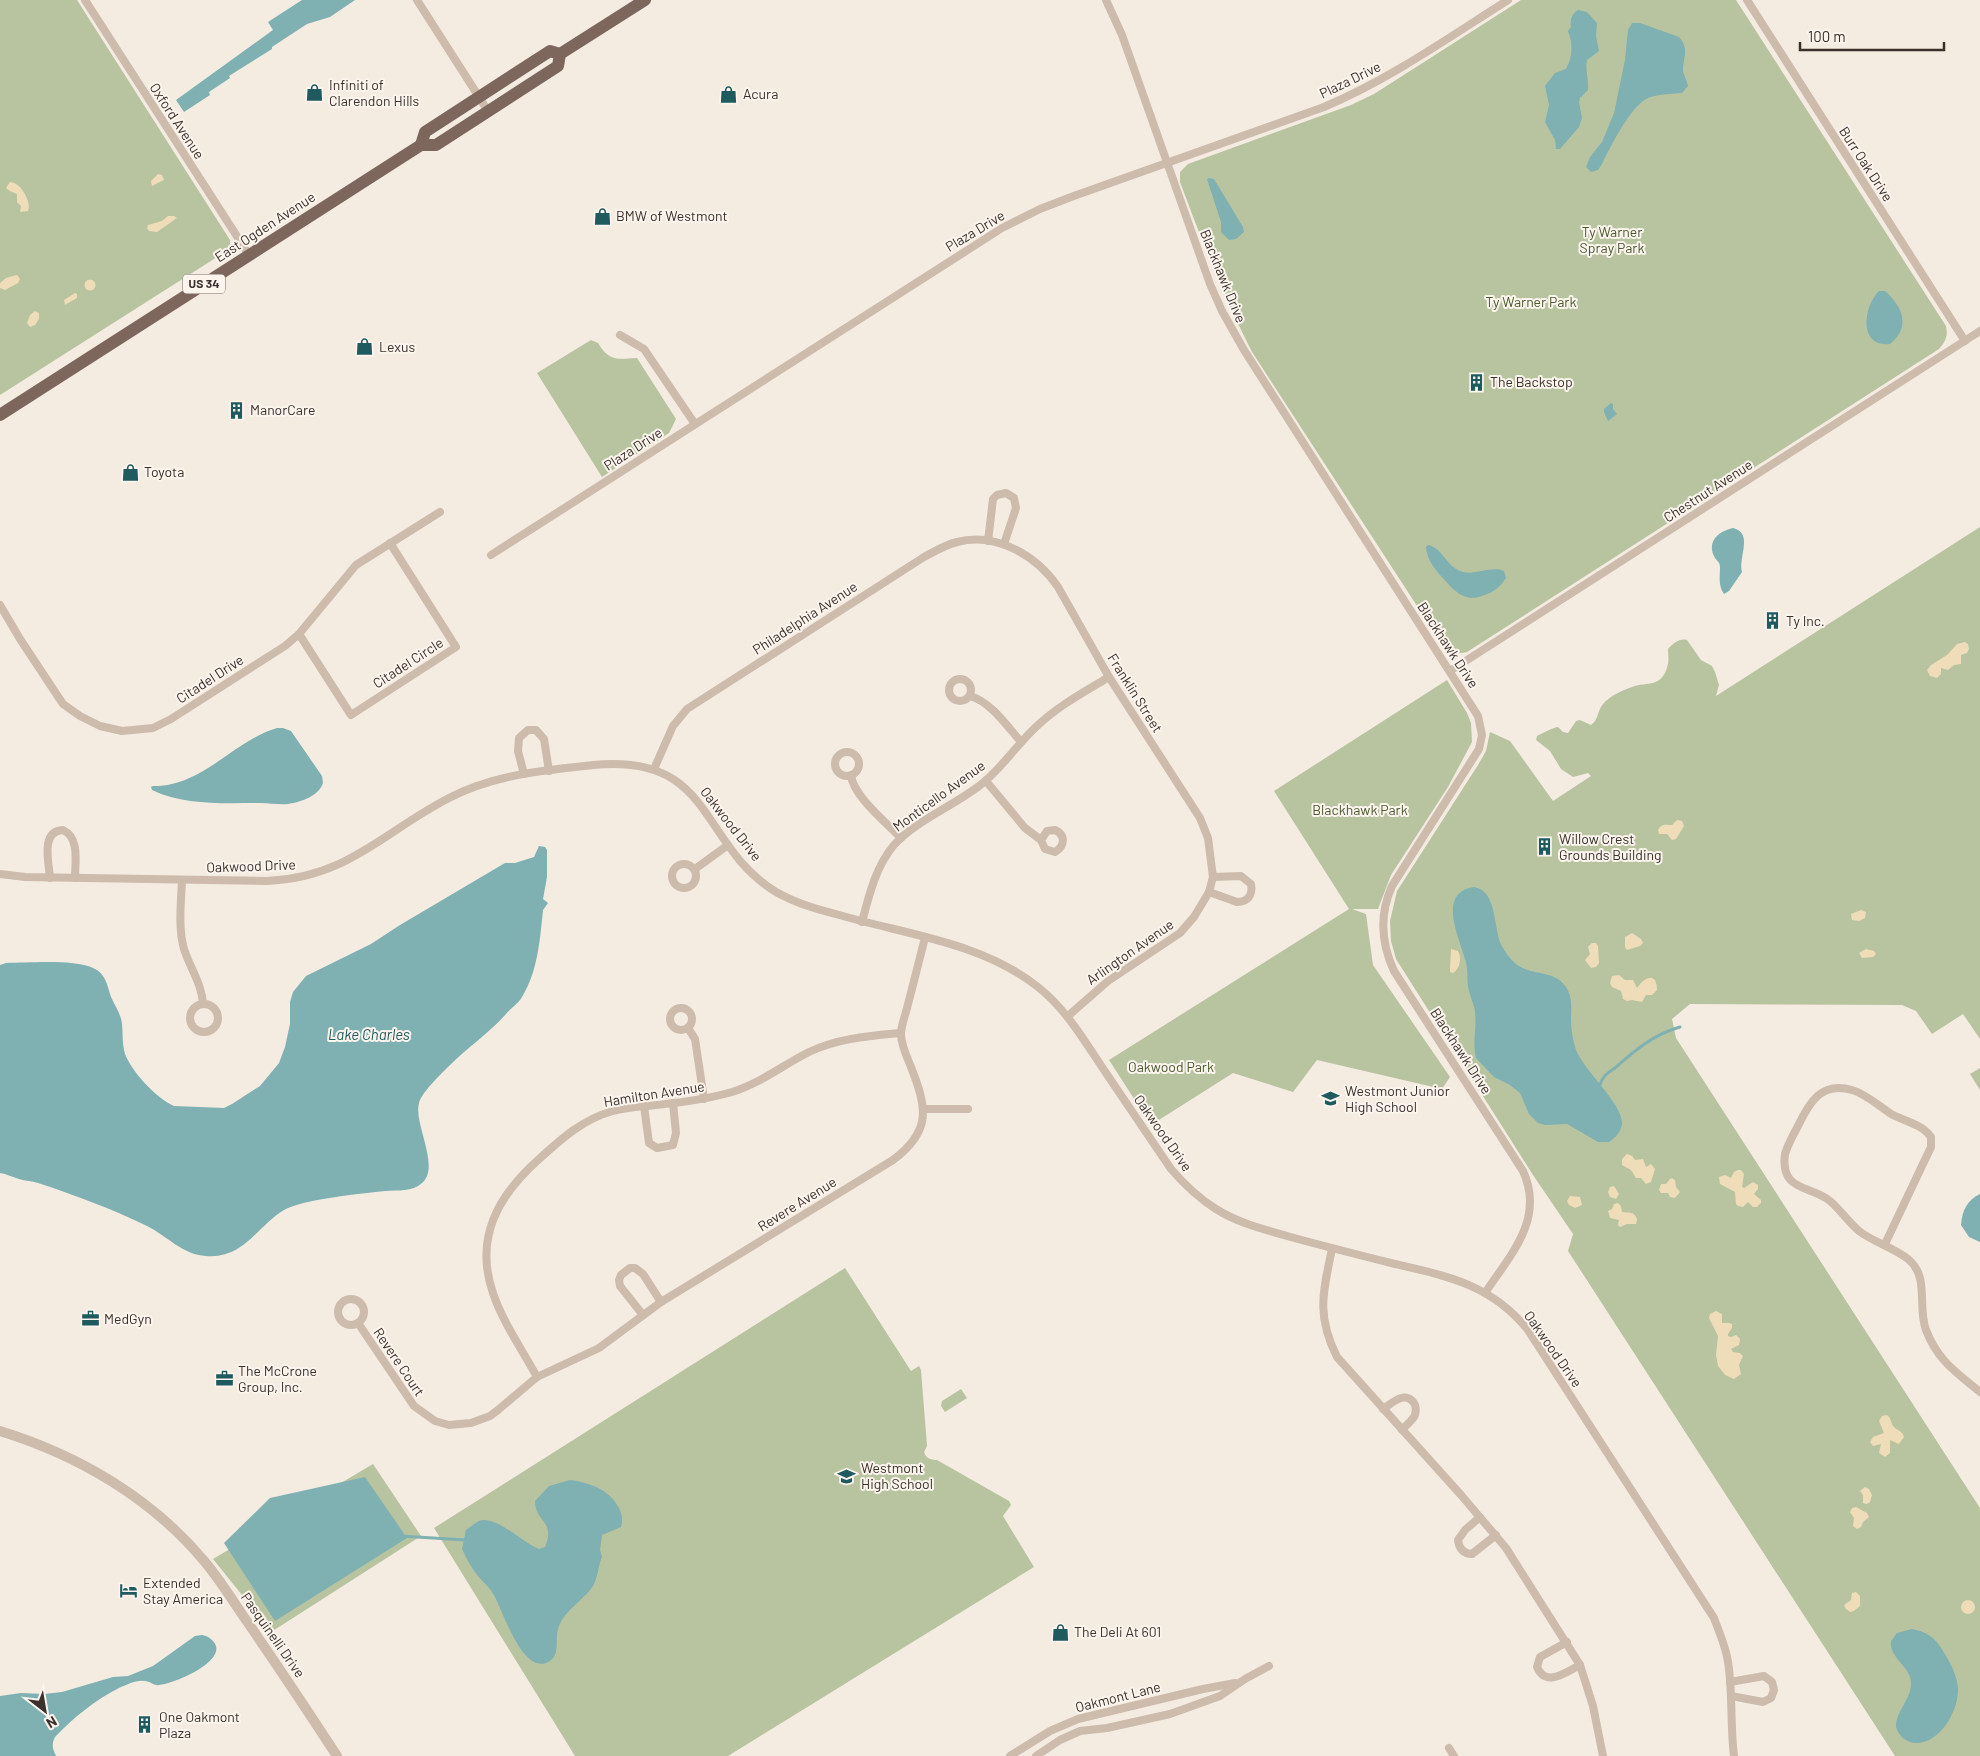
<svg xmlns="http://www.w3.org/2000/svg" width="1980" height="1756" font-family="Barlow,sans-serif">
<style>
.green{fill:#b8c4a0}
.sand{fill:#efdcb8}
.water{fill:#7fb0b2}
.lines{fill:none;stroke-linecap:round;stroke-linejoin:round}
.stream{stroke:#7fb0b2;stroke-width:3}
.minor{stroke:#cdbbac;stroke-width:8}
.tertiary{stroke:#cdbbac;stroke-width:10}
.primary{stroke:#7d675c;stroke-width:12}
.labels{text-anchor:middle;stroke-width:4;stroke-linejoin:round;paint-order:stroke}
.shield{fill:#fbf5ee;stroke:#756b66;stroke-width:1}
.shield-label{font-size:12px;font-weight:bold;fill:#3b302b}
.street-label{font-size:14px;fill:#3b302b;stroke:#fbf5ee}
.poi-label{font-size:14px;fill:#3b302b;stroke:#fbf5ee;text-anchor:start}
.park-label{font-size:14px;fill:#4a5a2e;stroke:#fbf5ee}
.water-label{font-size:15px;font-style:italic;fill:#1f5a5e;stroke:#fbf5ee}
</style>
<rect width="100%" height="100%" fill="#f4ebe1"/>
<g class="green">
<path d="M0,0H77L230,240V244L225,252L0,395Z"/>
<path d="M1521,0H1736L1946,326C1948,336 1946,341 1939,349L1467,652C1458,654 1453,654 1445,649L1252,352C1223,295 1202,241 1180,182V172L1188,164L1351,105L1374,94Z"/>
<path d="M591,340L598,343C609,362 618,359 637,358L676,419L669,433L602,477L537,373Z"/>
<path d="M1980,527V1039L1963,1014L1932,1034L1916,1011L1902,1005L1690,1004L1672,1019L1676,1038L1980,1508V1756H1895L1568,1251L1573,1234L1533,1175L1396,959L1391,941L1390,921L1397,891L1478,765L1486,751L1490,732L1510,741L1553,801L1591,776L1588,773L1573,777L1561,769L1550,751L1536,740L1537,736C1541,734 1554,727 1558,727L1563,732L1568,733L1576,721L1580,720L1591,725C1600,719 1596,709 1607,700C1614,694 1623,690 1632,687C1648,681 1662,689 1668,664C1669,659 1668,654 1668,649C1673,644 1679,638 1687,640L1701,660L1712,666L1715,672L1719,685L1716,696Z"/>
<path d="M1447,680L1467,713L1471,723L1472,742L1448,787L1391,875L1378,909H1352L1366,914L1373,965L1450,1077L1442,1089L1317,1060L1293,1092L1233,1073L1151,1125L1109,1060L1349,909L1274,791Z"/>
<path d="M1980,1068V1090L1970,1074Z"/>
<path d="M845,1268L911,1371L919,1366L921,1370L927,1446L924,1452C926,1458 930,1460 937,1460L1009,1501L1011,1505L1003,1516L1034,1567L728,1756H575L434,1528Z"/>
<path d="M961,1389L967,1398L945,1412L941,1406L942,1401Z"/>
<path d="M373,1464L421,1536L268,1634L242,1595L213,1559Z"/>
</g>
<g class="sand">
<path d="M158,174L162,175L164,180L152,186L151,181Z"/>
<path d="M10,182C21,182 32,203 28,211L20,212L21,206L17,202V194L10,191L6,188Z"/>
<path d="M168,216H174L177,218L157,232L149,231L147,228L148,225L162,221Z"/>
<path d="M17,275L20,279L18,283L5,290L0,288V283L6,278Z"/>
<circle cx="90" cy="285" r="5.5"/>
<path d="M75,293L77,294V298L65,305L64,300Z"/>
<path d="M35,311L39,313V319L35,325L30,327L27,323L30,315Z"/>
<path d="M1965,642L1968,644L1969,649L1967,653L1961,655V664L1954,665L1948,670L1941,668V674L1937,678L1930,676L1927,670L1931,665L1947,655L1957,644Z"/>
<path d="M1677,820L1682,821L1684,826L1676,839L1672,840L1667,834H1659L1658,830C1662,823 1665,825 1672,825Z"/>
<path d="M1861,910L1866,912L1865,918L1859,921L1852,920L1851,914Z"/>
<path d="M1632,933L1641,939L1643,943L1640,946L1627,950L1625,947V937Z"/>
<path d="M1592,943H1596L1598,946L1599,963L1596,967L1591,968L1585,960L1590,954L1588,947Z"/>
<path d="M1451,949L1458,951C1462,958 1460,969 1453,973L1450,972C1450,971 1451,950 1451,949Z"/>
<path d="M1866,949L1874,951L1876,954L1873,957L1862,958L1859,953Z"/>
<path d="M1619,975L1625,980H1633L1637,988C1644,977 1657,971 1657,990L1652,995H1646L1642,1002L1632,1000L1627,1001L1623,999L1621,991L1612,987L1610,983L1612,976Z"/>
<path d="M1627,1154L1632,1156L1635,1160L1643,1159L1646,1167L1651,1164L1655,1169L1651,1182L1646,1184L1641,1178H1636L1631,1170L1622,1165V1159Z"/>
<path d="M1738,1170H1741L1744,1174L1742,1187L1744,1188L1753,1182L1758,1185V1189L1754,1194L1761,1200V1203L1757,1207H1753L1748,1202L1743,1207L1738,1206L1736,1204L1735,1192L1720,1184L1719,1177L1725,1175L1731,1178L1734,1172Z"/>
<path d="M1672,1178L1675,1180L1676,1187L1680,1192L1675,1198L1670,1197L1668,1193H1661L1659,1190L1661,1184H1666L1670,1179Z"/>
<path d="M1614,1186L1619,1194L1616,1199L1610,1197L1608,1192L1610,1187Z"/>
<path d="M1570,1196L1580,1197L1582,1205L1575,1208L1569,1205L1567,1201Z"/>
<path d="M1618,1203L1621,1206L1622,1212C1629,1213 1634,1211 1637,1219L1636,1224H1627L1620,1227L1618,1225L1619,1220L1610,1218L1608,1211L1612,1209L1614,1204Z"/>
<path d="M1716,1311L1722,1314V1323H1729L1732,1324V1328L1728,1334V1336L1731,1337L1736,1335L1740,1339L1739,1345L1731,1349L1733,1352L1740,1353L1743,1356L1739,1365L1741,1374L1734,1379L1725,1375L1718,1366L1716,1355L1718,1336L1709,1318L1710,1314Z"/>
<path d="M1887,1415C1892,1419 1890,1421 1893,1426C1897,1431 1902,1430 1904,1437L1899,1444L1890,1440V1453L1885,1457L1879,1453L1881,1444L1873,1446L1870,1442L1873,1437L1884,1433L1879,1421L1882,1416Z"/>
<path d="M1865,1487L1869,1489L1872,1495L1870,1502L1867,1504L1863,1503V1495L1860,1491Z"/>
<path d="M1856,1507L1867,1513L1869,1517L1863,1522L1861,1527L1857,1529L1853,1526L1854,1518L1850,1512L1852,1508Z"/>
<path d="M1856,1592L1860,1596V1606L1854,1611L1850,1612L1846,1609L1844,1605L1851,1600L1852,1593Z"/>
<circle cx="1968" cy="1607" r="7"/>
</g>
<g class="water">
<path d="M302,0H355L330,17L307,24L272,47V49L229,76L230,78L209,92L210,95L184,112L176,100L273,30L268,22Z"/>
<path d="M1578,10L1587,12L1597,23L1596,36L1599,51L1587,60C1585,70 1589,80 1588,90L1580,98L1579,102L1582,118L1579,127L1560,149H1556L1555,140L1545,122L1549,105L1545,86L1555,73L1566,69C1573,56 1573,44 1568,31L1571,27C1570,19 1571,15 1578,10Z"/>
<path d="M1632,23H1640L1679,37C1690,49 1683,57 1683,71C1684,76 1687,81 1688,86L1682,93C1671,94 1656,94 1646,99C1630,108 1610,147 1602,164L1598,170L1591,172L1586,167L1590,157L1602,142L1614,113L1625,60L1628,30Z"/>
<path d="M1209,178L1214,179L1243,227L1244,232L1236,239L1229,240L1221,232V222L1207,179Z"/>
<path d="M1879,291H1885C1903,307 1911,327 1890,344C1858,348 1863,306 1879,291Z"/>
<path d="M1611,403L1613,404V409L1617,414L1608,421L1604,412V409Z"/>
<path d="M1733,528C1754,533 1738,557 1742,572L1729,591L1724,594C1718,585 1720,577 1720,567C1720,561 1716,561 1714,556C1707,541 1719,531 1733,528Z"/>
<path d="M1428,545C1441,547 1446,564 1458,570C1472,578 1489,565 1504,571L1506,578C1499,588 1494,592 1482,596C1463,603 1452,588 1440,575C1434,568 1426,557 1426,547Z"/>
<path d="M277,728H283L291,731L322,776L323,783C319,796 301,802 288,804C280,805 270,803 261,803C226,803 185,806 152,790L151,787L153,786C202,787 233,741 277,728Z"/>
<path d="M539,846L545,847L547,850V877L543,899L548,903L543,910C540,939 538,971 522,997C518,1004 511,1008 506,1014C489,1033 467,1048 448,1067C440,1075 422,1092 419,1103C413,1123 441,1167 422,1183C412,1192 398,1190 385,1191C364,1193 300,1200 284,1210C256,1227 244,1259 206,1256C183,1255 167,1236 147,1226C112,1209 75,1195 38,1183C32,1181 25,1181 19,1179C12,1177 7,1174 0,1173V965L6,963C29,963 73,959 93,968C107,974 107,987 112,999C116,1008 121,1014 122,1024C123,1034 122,1043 125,1054C132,1072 156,1098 174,1106L224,1108L232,1104L260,1086L279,1063L285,1047L290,1024V1002L293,992L306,976L371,944L400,925L505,863H515L534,857Z"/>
<path d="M1474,887C1499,891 1492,931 1503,948C1508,957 1516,966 1525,969C1540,975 1556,972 1566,987C1573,998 1571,1008 1571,1020C1571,1030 1573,1041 1576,1050C1585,1072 1623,1104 1622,1124C1621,1132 1615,1138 1609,1142H1598L1567,1124L1545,1125L1538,1123L1529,1114L1520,1093L1510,1085L1494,1077L1476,1058C1472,1043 1477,1028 1475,1012C1474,1003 1469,995 1468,986C1467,978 1468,970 1466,963C1461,941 1435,893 1474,887Z"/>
<path d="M1980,1194V1242L1969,1237L1961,1225C1962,1211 1967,1200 1980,1194Z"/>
<path d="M365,1477L407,1538L275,1621L224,1543L270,1498Z"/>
<path d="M570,1480C590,1483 609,1489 619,1508C622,1514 623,1520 621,1527L602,1535L600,1550L602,1557C598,1566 598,1578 593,1586C584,1600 566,1609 559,1626C554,1637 561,1654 550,1661C522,1679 502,1606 492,1592C488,1586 482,1581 477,1575C471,1567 466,1558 462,1549L466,1530C470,1527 475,1523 479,1521C495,1514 524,1544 539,1549L545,1547C556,1521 535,1522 535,1501L549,1486Z"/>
<path d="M1912,1629C1930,1632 1938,1641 1946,1656C1952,1666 1957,1677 1958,1688C1959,1711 1940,1744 1915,1743C1905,1742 1899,1736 1896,1727C1896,1710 1912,1699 1911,1682C1910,1666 1889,1658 1891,1641L1897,1633Z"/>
<path d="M202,1635C208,1636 214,1640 216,1646C221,1664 173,1684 159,1685C155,1686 152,1683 149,1682C139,1678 128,1684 119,1688C95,1700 73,1718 55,1737C51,1745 53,1749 56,1756H0V1696L21,1693L44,1694L62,1692L113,1677L128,1676L153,1666L195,1636Z"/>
</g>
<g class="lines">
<g class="stream">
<path d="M1600,1085C1602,1076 1608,1073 1615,1068C1634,1051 1654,1034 1680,1027"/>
<path d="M401,1536L465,1540"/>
</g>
<g class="minor">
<path d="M85,0L249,255"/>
<path d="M417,0L488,111"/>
<path d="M1106,0L1122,35L1210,284L1222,311L1244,350L1478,716L1482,735L1479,749L1392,886C1379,915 1381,943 1394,971L1523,1171C1545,1219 1511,1254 1485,1293"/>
<path d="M1747,0L1965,341"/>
<path d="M620,335L644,349L695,424"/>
<path d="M988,541L993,499L997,495L1006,493L1014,498L1016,508L1004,544"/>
<path d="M491,555L1002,228L1040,209L1071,197L1324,107C1390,79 1448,38 1508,0"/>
<path d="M0,605L20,639L57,695L63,704L80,716L100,726L122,731L153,728L171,719L285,646L299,634L356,565L440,512"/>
<path d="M299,634L351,715L456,647L390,543"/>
<path d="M1450,671L1980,331"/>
<circle cx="960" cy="690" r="11"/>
<path d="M970,696C991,702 1007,726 1021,742"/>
<circle cx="847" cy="764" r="12"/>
<path d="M654,769L673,726L687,709L924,557C935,551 945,545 957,542C996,532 1036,555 1058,587L1109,677L1200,818L1208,838L1213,877L1209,892L1194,917L1180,933L1108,981L1068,1016"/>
<path d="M524,774L518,751L519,738L528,730H536L544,739L549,771"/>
<path d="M851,775C853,796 887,823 901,838"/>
<path d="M986,781L1025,828L1041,840L1045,849L1055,852C1065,846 1066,835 1055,830L1047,831L1041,840"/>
<circle cx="684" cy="876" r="12"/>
<path d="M695,869L728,845"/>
<path d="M0,874L25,877L267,881C347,878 383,832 449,798C493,775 544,770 593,765C715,753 698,844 776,892C797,904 820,910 843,916C909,935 983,943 1038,987C1067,1010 1085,1042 1106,1073C1128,1105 1149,1137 1171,1169C1184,1184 1198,1198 1216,1209C1238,1223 1263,1229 1287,1236C1323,1246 1359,1255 1395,1264C1448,1276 1492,1285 1528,1330L1714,1618C1719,1632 1726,1647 1728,1662C1733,1693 1730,1725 1734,1756"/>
<path d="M50,878C49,863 40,831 63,830C80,838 75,862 75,878"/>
<path d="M182,880C181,903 178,928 184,949C190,968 202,984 203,1004"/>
<path d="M1209,892L1237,902C1248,902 1253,895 1251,884L1241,876L1213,877"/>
<path d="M862,922C869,895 876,866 894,845C914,822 953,806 979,786C1001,770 1016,745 1037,726C1058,706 1084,692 1109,677"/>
<circle cx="204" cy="1018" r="14"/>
<circle cx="681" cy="1019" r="11"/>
<path d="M688,1028L695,1039L704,1099"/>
<path d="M644,1106L649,1143L657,1148L673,1145L676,1133L673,1103"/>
<path d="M924,1109H968"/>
<path d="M1885,1244L1931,1147V1137C1922,1124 1904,1121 1891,1114C1879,1106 1866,1094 1852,1090C1821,1081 1809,1103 1798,1126C1793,1135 1788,1144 1785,1154C1780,1192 1810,1185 1830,1201C1840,1209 1848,1222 1859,1231C1873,1242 1893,1247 1908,1259C1930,1277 1917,1306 1926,1330C1938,1361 1956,1372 1980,1392"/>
<path d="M1332,1249C1323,1292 1316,1315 1337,1357L1461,1495L1506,1548L1580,1665L1593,1706L1603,1756"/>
<circle cx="351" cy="1312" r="13"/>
<path d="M643,1315L620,1286L619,1280L621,1275L630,1268H635L643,1274L661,1302"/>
<path d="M358,1323L414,1406L435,1421L449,1425L471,1423L490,1416L498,1410L537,1377L599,1348L661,1302L893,1160C932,1131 927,1108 911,1067C907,1057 901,1045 901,1034C901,1025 906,1014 908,1004C914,982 919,960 925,938"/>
<path d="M537,1377C523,1351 502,1321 493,1293C474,1238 498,1196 538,1160C561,1139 583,1119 613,1111C624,1108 636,1107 647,1106C676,1103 704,1100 732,1092C761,1083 783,1065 809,1052C839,1038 869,1036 901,1033"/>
<path d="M1383,1409C1392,1403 1405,1390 1414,1403C1416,1406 1416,1411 1415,1415C1413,1420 1406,1425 1402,1430"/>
<path d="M1480,1517L1465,1530L1458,1540C1459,1549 1464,1554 1472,1554L1496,1535"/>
<path d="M1567,1642L1540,1657L1537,1667C1546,1688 1566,1672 1580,1665"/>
<path d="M1730,1682L1764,1676L1772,1682L1774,1690L1771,1698L1763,1702L1731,1696"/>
<path d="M1449,1748L1454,1756"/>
<path d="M1010,1756L1050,1731L1078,1719L1203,1689L1235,1683"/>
<path d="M1036,1756L1060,1740L1080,1731L1107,1728L1170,1714L1220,1696L1245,1679L1269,1666"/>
</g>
<path class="tertiary" d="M0,1431C78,1455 152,1498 205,1562C220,1580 233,1601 246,1620C277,1665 307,1710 337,1756"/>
<g class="primary">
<path d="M421,145L425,132L550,51L560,54"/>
<path d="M0,415L396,161L421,145H436L558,66L560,54L645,0"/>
</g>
</g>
<defs>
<symbol id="shop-bare" viewBox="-9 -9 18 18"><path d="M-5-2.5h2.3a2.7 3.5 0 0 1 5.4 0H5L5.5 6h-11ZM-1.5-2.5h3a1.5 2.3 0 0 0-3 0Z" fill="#1f5a5e" stroke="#fbf5ee" stroke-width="2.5" paint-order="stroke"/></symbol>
<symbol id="building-bare" viewBox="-9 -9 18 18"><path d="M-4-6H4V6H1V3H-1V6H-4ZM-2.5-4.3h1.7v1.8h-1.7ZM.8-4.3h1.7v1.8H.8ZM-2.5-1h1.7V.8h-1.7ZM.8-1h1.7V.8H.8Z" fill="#1f5a5e" stroke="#fbf5ee" stroke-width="2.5" paint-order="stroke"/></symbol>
<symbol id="school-bare" viewBox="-9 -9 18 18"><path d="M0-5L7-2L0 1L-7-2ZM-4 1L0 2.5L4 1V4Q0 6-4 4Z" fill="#1f5a5e" stroke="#fbf5ee" stroke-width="2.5" paint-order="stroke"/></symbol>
<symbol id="office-bare" viewBox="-9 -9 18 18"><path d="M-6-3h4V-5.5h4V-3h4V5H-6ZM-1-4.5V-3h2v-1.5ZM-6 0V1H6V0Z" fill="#1f5a5e" stroke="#fbf5ee" stroke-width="2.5" paint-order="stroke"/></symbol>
<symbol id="hotel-bare" viewBox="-9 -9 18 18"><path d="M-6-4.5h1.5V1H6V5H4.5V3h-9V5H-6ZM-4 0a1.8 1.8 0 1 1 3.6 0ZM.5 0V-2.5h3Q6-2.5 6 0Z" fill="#1f5a5e" stroke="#fbf5ee" stroke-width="2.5" paint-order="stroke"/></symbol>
</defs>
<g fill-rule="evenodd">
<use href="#shop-bare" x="302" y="80" width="25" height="25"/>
<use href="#shop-bare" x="716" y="82" width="25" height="25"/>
<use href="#shop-bare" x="590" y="204" width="25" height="25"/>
<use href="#shop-bare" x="352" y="334" width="25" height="25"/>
<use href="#building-bare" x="1464" y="370" width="25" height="25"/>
<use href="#building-bare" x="224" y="398" width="25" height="25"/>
<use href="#shop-bare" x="118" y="460" width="25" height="25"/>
<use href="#building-bare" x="1760" y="608" width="25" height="25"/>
<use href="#building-bare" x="1532" y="834" width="25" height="25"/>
<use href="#school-bare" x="1318" y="1086" width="25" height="25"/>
<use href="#office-bare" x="78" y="1306" width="25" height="25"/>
<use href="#office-bare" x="212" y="1366" width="25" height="25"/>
<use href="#school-bare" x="834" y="1464" width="25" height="25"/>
<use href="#hotel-bare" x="116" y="1578" width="25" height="25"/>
<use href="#shop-bare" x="1048" y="1620" width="25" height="25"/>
<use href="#building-bare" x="132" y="1712" width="25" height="25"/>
</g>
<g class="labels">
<rect class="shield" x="183" y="274.5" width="42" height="19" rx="4"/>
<g class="shield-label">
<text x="204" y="288">US 34</text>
</g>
<g class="street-label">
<text transform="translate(1350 80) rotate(-26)" y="5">Plaza Drive</text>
<text transform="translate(177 121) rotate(57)" y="5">Oxford Avenue</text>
<text transform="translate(1866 164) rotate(57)" y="5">Burr Oak Drive</text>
<text transform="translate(265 227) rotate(-33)" y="5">East Ogden Avenue</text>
<text transform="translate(975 231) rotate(-31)" y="5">Plaza Drive</text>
<text transform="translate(1223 276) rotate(68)" y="5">Blackhawk Drive</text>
<text transform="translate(633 449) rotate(-33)" y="5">Plaza Drive</text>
<text transform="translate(1708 491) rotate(-33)" y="5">Chestnut Avenue</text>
<text transform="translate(805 618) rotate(-33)" y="5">Philadelphia Avenue</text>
<text transform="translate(1448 645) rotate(57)" y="5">Blackhawk Drive</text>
<text transform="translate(408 663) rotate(-33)" y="5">Citadel Circle</text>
<text transform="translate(210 679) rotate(-33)" y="5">Citadel Drive</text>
<text transform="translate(1135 693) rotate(58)" y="5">Franklin Street</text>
<text transform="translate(939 796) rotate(-36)" y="5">Monticello Avenue</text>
<text transform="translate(731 824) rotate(52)" y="5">Oakwood Drive</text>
<text transform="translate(251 866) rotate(-2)" y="5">Oakwood Drive</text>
<text transform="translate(1130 952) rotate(-35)" y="5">Arlington Avenue</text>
<text transform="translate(1461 1051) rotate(57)" y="5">Blackhawk Drive</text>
<text transform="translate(654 1094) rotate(-9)" y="5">Hamilton Avenue</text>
<text transform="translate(1163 1133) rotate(55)" y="5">Oakwood Drive</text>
<text transform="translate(797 1204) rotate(-32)" y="5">Revere Avenue</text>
<text transform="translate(1553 1349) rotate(55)" y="5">Oakwood Drive</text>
<text transform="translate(399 1362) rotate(56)" y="5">Revere Court</text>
<text transform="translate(273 1635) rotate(55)" y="5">Pasquinelli Drive</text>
<text transform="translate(1118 1697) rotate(-14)" y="5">Oakmont Lane</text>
</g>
<g class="poi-label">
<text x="329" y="90">Infiniti of<tspan x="329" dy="16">Clarendon Hills</tspan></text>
<text x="743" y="99">Acura</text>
<text x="616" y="221">BMW of Westmont</text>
<text x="379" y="352">Lexus</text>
<text x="1490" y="387">The Backstop</text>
<text x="250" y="415">ManorCare</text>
<text x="144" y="477">Toyota</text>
<text x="1786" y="626">Ty Inc.</text>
<text x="1559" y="844">Willow Crest<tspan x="1559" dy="16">Grounds Building</tspan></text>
<text x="1345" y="1096">Westmont Junior<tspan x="1345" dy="16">High School</tspan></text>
<text x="104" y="1324">MedGyn</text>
<text x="238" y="1376">The McCrone<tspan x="238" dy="16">Group, Inc.</tspan></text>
<text x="861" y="1473">Westmont<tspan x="861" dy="16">High School</tspan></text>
<text x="143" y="1588">Extended<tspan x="143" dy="16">Stay America</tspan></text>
<text x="1074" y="1637">The Deli At 601</text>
<text x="159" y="1722">One Oakmont<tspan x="159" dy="16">Plaza</tspan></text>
</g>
<g class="park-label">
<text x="1612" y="237">Ty Warner<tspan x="1612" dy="16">Spray Park</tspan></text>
<text x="1531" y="307">Ty Warner Park</text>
<text x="1360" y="815">Blackhawk Park</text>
<text x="1171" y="1072">Oakwood Park</text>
</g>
<g class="water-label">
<text x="369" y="1040">Lake Charles</text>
</g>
</g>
<g transform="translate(45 1711) rotate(149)" stroke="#fbf5ee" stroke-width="4" paint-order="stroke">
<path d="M0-4L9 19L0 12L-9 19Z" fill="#3b302b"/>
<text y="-8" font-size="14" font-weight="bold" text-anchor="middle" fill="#3b302b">N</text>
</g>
<path d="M1800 42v8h144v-8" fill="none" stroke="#3b302b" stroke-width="2.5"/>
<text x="1808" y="42" font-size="15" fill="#3b302b" stroke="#fbf5ee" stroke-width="4" paint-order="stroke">100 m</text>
</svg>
